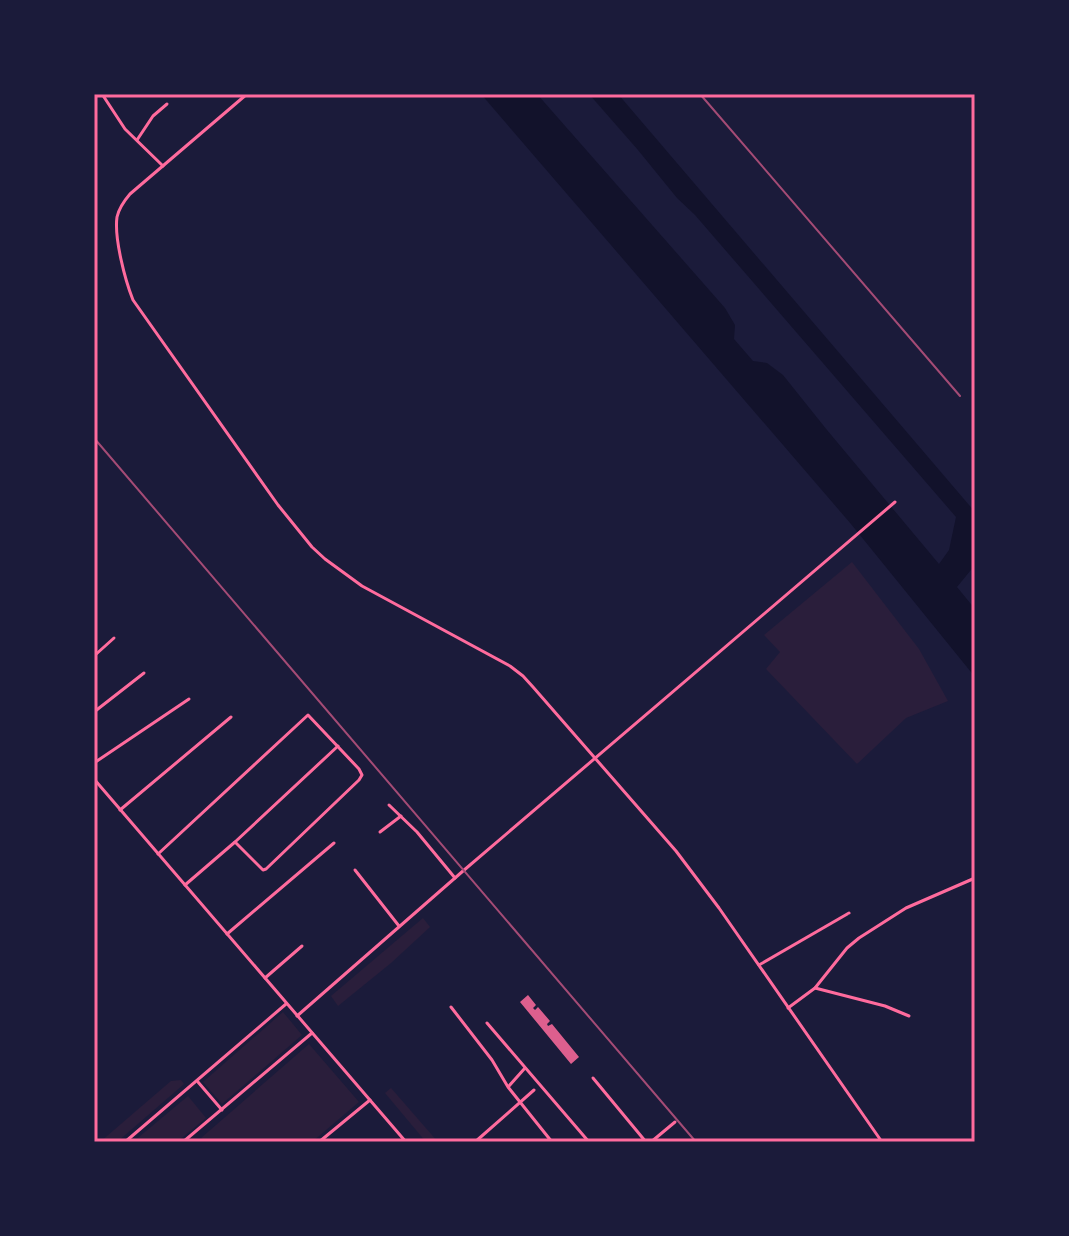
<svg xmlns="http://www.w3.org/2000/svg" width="1069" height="1236" font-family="Signika,sans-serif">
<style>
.green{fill:#2a1e3b}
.water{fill:#12122b}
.building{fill:#dd5f8e}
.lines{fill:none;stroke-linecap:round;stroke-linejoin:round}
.minor{stroke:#ff6b9d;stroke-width:3}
.tertiary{stroke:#ff6b9d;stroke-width:3}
.rail{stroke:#a44b75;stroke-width:2}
.neatline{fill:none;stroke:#ff6b9d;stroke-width:3}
</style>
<rect width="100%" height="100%" fill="#1b1b3a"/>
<g class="green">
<path d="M852,562L919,649L948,701L906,718L857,764L766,669L780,652L764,635Z"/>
<path d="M423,918L430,927L391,963L338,1006L331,996Z"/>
<path d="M283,1012L302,1035L222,1104L203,1082Z"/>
<path d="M309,1044L359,1102L312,1142H209L201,1138Z"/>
<path d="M181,1080L184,1084L117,1142H100L171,1081Z"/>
<path d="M391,1088L438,1142H426L385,1093Z"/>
<path d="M188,1096L206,1118L177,1142H133Z"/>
</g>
<path class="water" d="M481,94H537L725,308L735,325L734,339L753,361L767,363L783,375L827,430L939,564L949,550L956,517L695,215L677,198L638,150L589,94H618L975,512V565L957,587L975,609V677L851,524Z"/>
<path class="building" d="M528,995L536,1005L533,1008L535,1010L538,1007L550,1021L547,1024L548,1026L552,1024L579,1057L571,1064L520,1002Z"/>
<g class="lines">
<g class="minor">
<path d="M102,94L125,129L163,166"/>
<path d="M247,94L130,194C124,201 119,208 117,217C114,238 125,280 133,300L278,505L312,547L325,559L362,586L510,666L523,676L533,687L676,851L719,908L882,1142"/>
<path d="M137,140L153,116L167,104"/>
<path d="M94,656L114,638"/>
<path d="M94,712L144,673"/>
<path d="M94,763L189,699"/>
<path d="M389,805L417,832L455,878"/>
<path d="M120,810L231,717"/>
<path d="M380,832L401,816"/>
<path d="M158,854L308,715L359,769L362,775L359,780L266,869L263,870L235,842"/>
<path d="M355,870L399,926"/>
<path d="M185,885L235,842L338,746"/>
<path d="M227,934L334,843"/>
<path d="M759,965L849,913"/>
<path d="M265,978L302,946"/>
<path d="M815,988L885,1006L909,1016"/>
<path d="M451,1007L492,1060L508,1087L552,1142"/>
<path d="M788,1008L815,988L847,948L859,938L906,908L975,878"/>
<path d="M297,1016L463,871L895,502"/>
<path d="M487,1023L589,1142"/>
<path d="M593,1078L646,1142"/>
<path d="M198,1082L222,1110"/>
<path d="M509,1086L525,1068"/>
<path d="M125,1142L286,1004"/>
<path d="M183,1142L312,1033"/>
<path d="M319,1142L370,1100"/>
<path d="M475,1142L534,1090"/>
<path d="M651,1142L675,1122"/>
</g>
<path class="tertiary" d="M94,779L406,1142"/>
<g class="rail">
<path d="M700,94L960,396"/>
<path d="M94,438L696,1142"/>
</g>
</g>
<rect width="1069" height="1236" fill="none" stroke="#1b1b3a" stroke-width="192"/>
<rect x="96" y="96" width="877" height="1044" class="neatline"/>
</svg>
